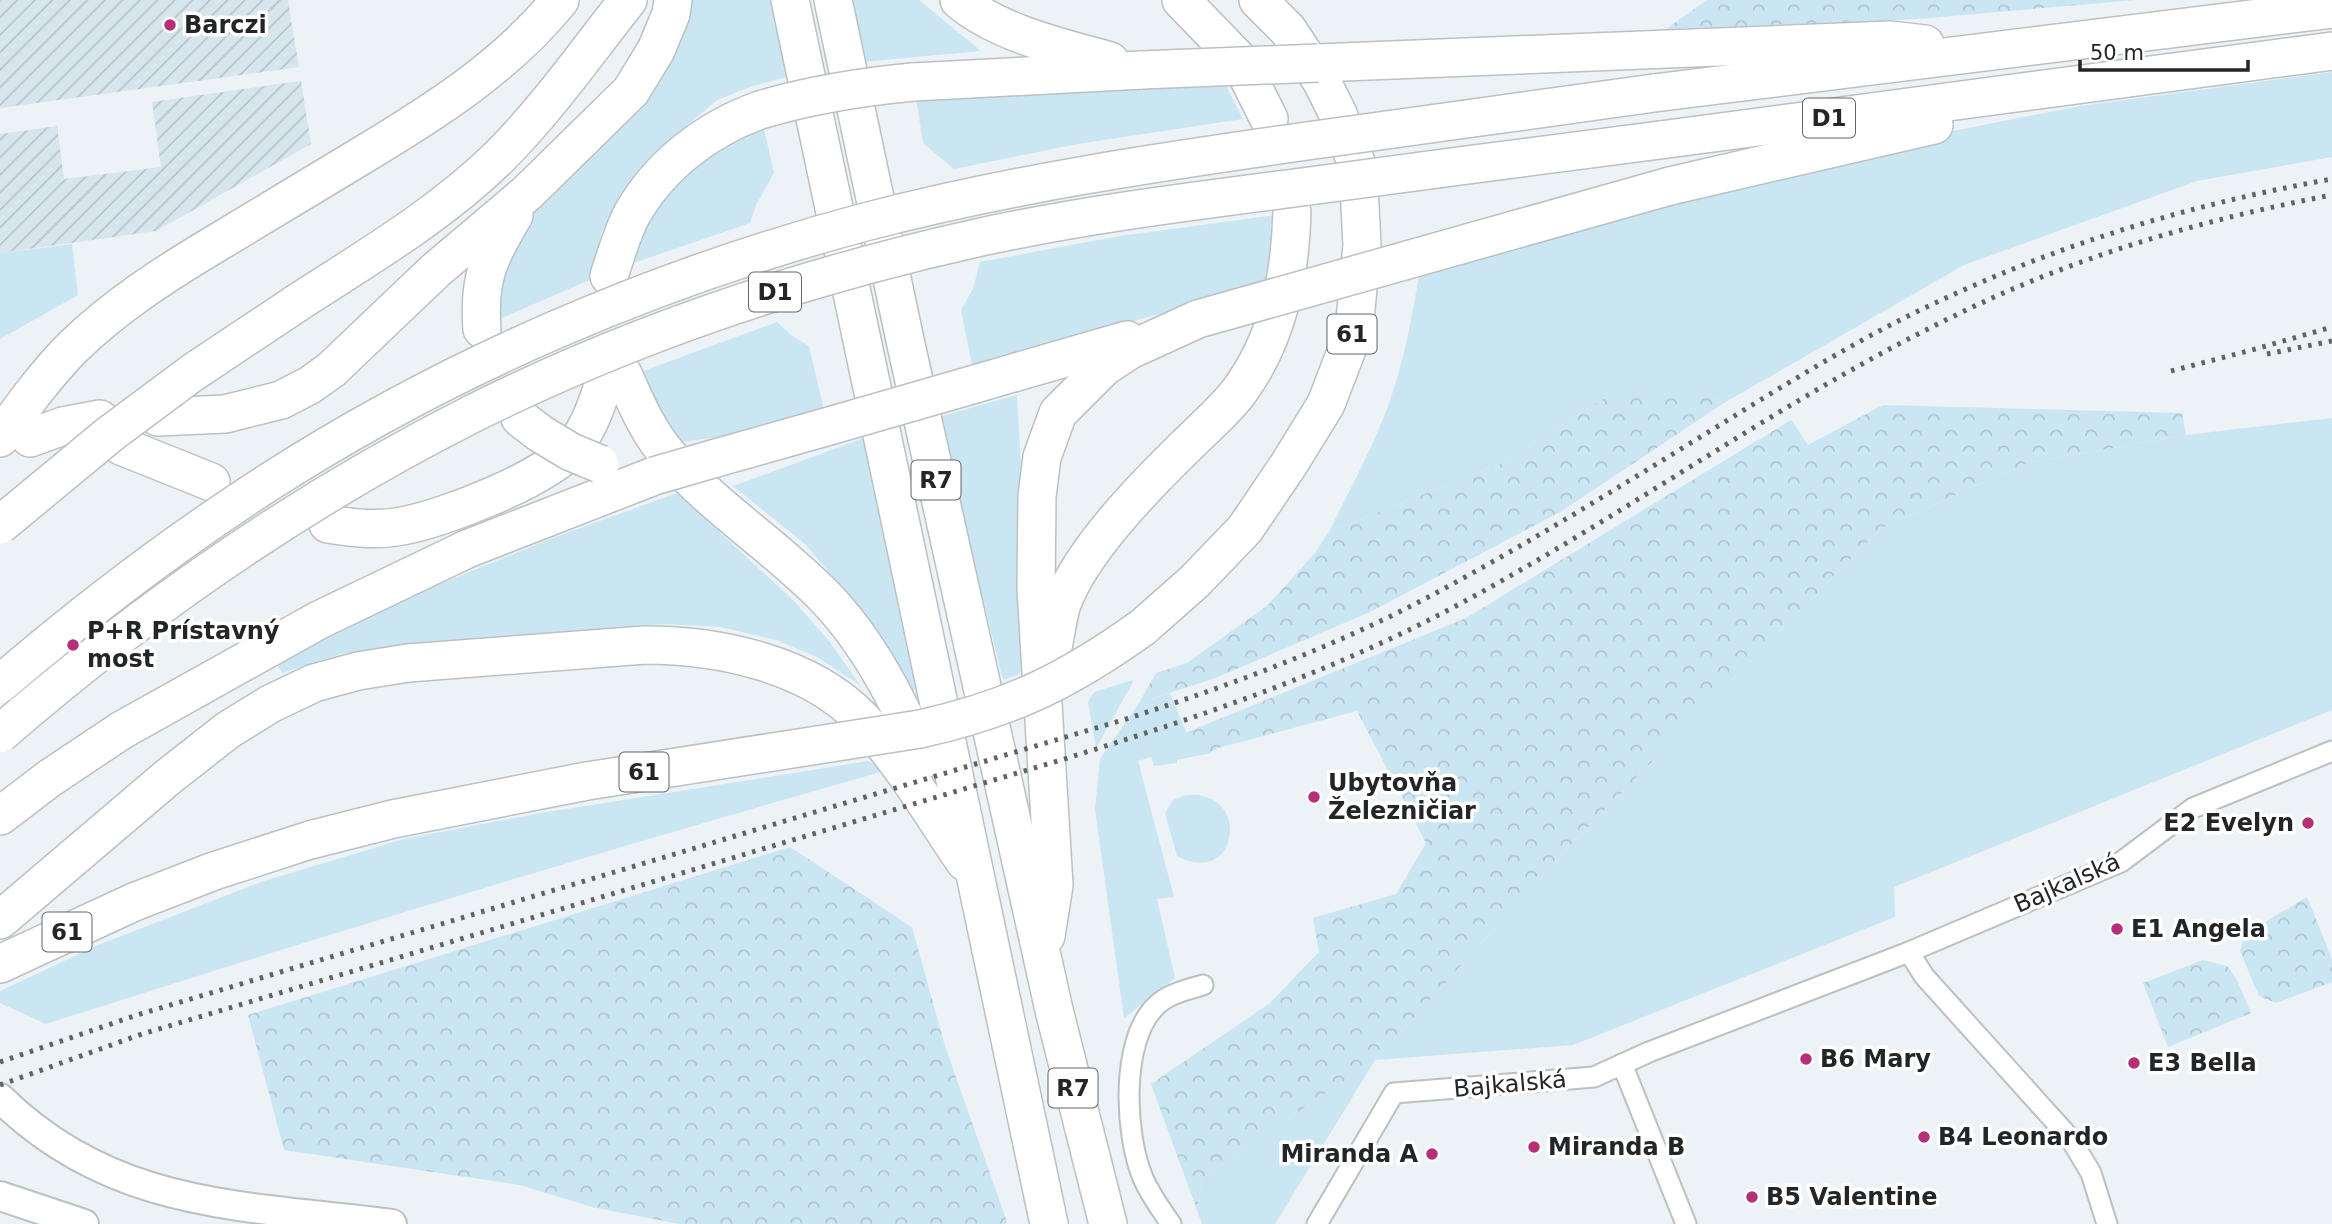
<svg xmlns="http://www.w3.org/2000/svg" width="2332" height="1224" font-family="'DejaVu Sans',sans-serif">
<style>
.industrial{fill:url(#industrial-furrows)}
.grass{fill:#cbe6f3}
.forest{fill:url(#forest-crowns)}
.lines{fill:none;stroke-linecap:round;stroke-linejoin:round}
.street-casing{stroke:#bbc1c3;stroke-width:23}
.secondary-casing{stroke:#bbc1c3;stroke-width:32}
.highway-casing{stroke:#bbc1c3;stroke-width:40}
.street{stroke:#fff;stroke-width:19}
.secondary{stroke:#fff;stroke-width:28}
.highway{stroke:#fff;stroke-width:37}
.rail{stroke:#606364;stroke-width:5;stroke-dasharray:3.5 7;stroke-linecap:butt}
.highway-bridge-casing{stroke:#bbc1c3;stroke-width:40;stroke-linecap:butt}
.highway-bridge{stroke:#fff;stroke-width:37}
.poi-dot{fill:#b53076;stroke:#fff;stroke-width:2.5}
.labels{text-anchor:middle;stroke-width:7;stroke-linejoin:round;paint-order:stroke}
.shield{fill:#fff;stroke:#656667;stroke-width:2}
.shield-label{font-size:23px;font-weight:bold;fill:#232526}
.poi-label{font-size:24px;font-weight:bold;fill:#232526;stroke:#fff;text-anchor:start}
.street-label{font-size:24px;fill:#232526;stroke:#fff}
</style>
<defs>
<pattern id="industrial-furrows" width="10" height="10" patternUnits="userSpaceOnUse" patternTransform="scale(1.75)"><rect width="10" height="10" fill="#d7e5ec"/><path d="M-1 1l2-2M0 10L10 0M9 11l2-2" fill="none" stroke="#b8c4ca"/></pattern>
<pattern id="forest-crowns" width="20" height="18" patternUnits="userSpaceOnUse" patternTransform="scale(1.75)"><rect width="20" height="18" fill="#cbe6f3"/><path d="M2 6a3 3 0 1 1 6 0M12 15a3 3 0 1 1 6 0" fill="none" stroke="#aec5d0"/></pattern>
</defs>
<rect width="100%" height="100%" fill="#ecf2f5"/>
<g class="industrial">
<path d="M0,0H288L299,67L0,108Z"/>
<path d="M301,81L311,144L156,231L0,253V134L57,126L64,179L161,167L152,102Z"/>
</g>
<g class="grass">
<path d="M690,0H774L790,76L753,86L717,100L660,148L624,192L601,233L592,279L495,321L498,280L521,229L554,188L612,137L646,100L676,53Z"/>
<path d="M852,0H919L981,51L863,62Z"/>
<path d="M2332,72V157L2197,181L1964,265L1724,403L1707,394H1611L1502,463L1329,532C1352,484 1380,436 1395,385C1406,349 1413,312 1419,275L1812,159L2080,106Z"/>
<path d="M1225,84L1243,119L1077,144L954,169L923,143L916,98Z"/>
<path d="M763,125L774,173L756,205L750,223L625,266L655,204L695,161Z"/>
<path d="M1275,215L1270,284L972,365L961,310L973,289L980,262L1120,236Z"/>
<path d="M72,244L78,295L0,339V253Z"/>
<path d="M777,322L791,335L809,346L824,410L724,436L676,443L635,374Z"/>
<path d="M1017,395L1032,664L1017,675L1003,680L938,417Z"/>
<path d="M2332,418V710L1894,887L1895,917L1573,1045L1375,1060L1275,1224H1202L1197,1210L1202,1178L1377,1058L1577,838L1880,529L2027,463L2186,435Z"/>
<path d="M867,437L925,687L909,691L863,612L805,544L733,486Z"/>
<path d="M677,493L794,601L829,641L860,685L817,657L776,640L721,627L664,624L391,646L341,654L282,673L276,663L418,593L550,539Z"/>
<path d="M1133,680V682L1096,748L1088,702L1094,692Z"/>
<path d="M1170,693L1196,756L1177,760V763L1154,766L1151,757L1138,761L1174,897L1157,899L1175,978L1124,1018L1095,809L1100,759L1139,703Z"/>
<path d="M869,761L884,771C603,851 323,935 46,1024L0,1003V991L98,945L264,881L404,839L535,814Z"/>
<path d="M1186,795C1191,795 1198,794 1203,796C1249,806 1234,886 1177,856L1165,813L1173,800Z"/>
</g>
<g class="forest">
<path d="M1707,0H2136L1918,19L1666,29Z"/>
<path d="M1675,390L1707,394L1724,403L1562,511L1370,612L1218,677L1139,703L1156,673L1187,663L1268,605L1315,553L1329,532L1502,463L1611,394Z"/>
<path d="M1883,405L2182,413L2186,435L2027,463L1880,529L1577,838L1377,1058L1202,1178L1197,1210L1151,1084L1270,1003L1319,952L1313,918L1396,894L1426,843L1357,711L1218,748L1208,754L1196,756L1185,733L1466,618L1791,420L1808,445Z"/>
<path d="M790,847L912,927L945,1046L1007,1222L1005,1224H679L592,1207L520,1185L284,1150L248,1015Z"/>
<path d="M2307,897L2332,959V982L2276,1003L2259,996L2240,951L2245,934Z"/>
<path d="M2203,960L2227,966L2237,980L2251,1013L2168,1047L2143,983Z"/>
</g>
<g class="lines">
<defs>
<g id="street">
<path d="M1909,952L2121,862L2193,808L2332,751"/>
<path d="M1622,1064L1686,1224"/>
<path d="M1171,1224C1161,1209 1150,1195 1143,1178C1125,1136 1120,1042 1155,1007C1167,994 1186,990 1203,985"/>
<path d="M1317,1224L1394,1093L1594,1077L1649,1052L1909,952L1924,976L2070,1138L2091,1173L2107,1224"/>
</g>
<g id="secondary">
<path d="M0,1098C114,1210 246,1205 392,1224"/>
<path d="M0,1196L84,1224"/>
</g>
<g id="highway">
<path d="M790,0L1049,1224"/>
<path d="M833,0L905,340L1054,1010L1108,1224"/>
<path d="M959,0C997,33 1063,48 1110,61"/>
<path d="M1181,0L1240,61L1269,119"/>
<path d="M1318,63L1890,40L1925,44"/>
<path d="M913,82L1142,70"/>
<path d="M1654,93L2332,9"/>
<path d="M1660,140L2332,51"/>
<path d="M1670,186L1934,125"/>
<path d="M609,276C616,255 622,233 632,214C660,165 707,129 760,110"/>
<path d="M300,301C368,257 441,214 499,157C547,109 586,53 628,0"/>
<path d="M482,329C478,278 489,257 514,215"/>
<path d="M623,374C636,403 648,433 670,457C716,509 776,547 824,596C869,642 898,701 924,759"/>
<path d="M975,384L1127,340"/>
<path d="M158,417L225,414L281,400L310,385L331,370L436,270L527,193L631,91L656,50L671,14L673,0"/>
<path d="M520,418L541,434"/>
<path d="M0,438C22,407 46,374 73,347C115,306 165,274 215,244C262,216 309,187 356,159C431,114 505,68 560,0"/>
<path d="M30,438L63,426L100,419"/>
<path d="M121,446L211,482"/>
<path d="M716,458L826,427"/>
<path d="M328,524C353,528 377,531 402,526C446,518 548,478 575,445C590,426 597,404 604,382"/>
<path d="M1143,627L1194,582L1245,529L1289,464L1326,404L1354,331L1362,245L1358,168L1338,114L1322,82L1288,30L1258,0"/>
<path d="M1052,651C1056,636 1057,619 1062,604C1081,551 1145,486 1186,446C1203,429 1223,412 1238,393C1278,339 1290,278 1292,212"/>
<path d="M0,816L50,778L122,730L319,620L467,549L654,476"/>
<path d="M0,920L168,777L228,730L270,704L314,683L358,671L408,663L645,645C719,645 809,664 862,719C902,762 932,814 965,862"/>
<path d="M1046,936L1054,885L1036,589L1037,496L1042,457L1058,413L1104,367L1130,350L1198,319"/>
<path d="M0,964L134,902"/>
</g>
</defs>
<use href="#street" class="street-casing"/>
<use href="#secondary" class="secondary-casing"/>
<use href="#highway" class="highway-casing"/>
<use href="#street" class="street"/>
<use href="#secondary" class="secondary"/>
<use href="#highway" class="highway"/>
<g class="rail">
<path d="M2267,354L2332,341"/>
<path d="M2171,371L2252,350L2332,327"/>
<path d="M0,1062L137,1015L1126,719C1237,683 1345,643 1447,587C1541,536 1632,479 1723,423C1783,386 1844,348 1908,316C2046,248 2181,206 2332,179"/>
<path d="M0,1085L142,1034L1061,760C1196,718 1328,674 1454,607C1623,517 1779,401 1952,317C2073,257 2200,220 2332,195"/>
</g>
<defs>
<g id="highway-bridge">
<path d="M1142,70L1318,63"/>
<path d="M760,110C810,95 860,87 913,82"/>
<path d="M1198,319L1670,186"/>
<path d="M826,427L975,384"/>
<path d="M541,434L571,452L600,464"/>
<path d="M654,476L716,458"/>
<path d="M0,525L110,434L192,373L300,301"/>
<path d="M0,684C84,612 173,544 266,484C449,366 655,278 865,222C1010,184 1158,162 1307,141C1423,125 1538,109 1654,93"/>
<path d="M0,734C143,610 300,501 470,415C631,334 805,276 981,237C1087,214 1194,201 1302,187C1421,171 1541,155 1660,140"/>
<path d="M134,902L214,871L310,840L393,819L587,781L920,729C1010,709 1068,681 1143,627"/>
</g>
</defs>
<use href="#highway-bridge" class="highway-bridge-casing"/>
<use href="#highway-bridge" class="highway-bridge"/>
</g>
<g class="poi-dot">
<circle cx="170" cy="25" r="7"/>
<circle cx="73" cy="645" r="7"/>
<circle cx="1314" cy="797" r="7"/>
<circle cx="2308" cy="823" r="7"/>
<circle cx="2117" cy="929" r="7"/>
<circle cx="1806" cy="1059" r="7"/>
<circle cx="2134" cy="1063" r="7"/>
<circle cx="1924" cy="1137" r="7"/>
<circle cx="1534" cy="1147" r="7"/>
<circle cx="1432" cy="1154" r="7"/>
<circle cx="1752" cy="1197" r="7"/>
</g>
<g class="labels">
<g class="shield">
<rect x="1803" y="98.5" width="52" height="39" rx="5"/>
<rect x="749" y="272.5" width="52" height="39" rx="5"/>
<rect x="1327.5" y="314.5" width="49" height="39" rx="5"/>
<rect x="911.5" y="460.5" width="49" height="39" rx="5"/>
<rect x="619.5" y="752.5" width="49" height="39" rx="5"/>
<rect x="42.5" y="912.5" width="49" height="39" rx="5"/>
<rect x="1048.5" y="1068.5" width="49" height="39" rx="5"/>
</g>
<g class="shield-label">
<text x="1829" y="126">D1</text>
<text x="775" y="300">D1</text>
<text x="1352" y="342">61</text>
<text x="936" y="488">R7</text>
<text x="644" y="780">61</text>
<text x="67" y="940">61</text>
<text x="1073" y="1096">R7</text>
</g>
<g class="poi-label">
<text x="184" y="33">Barczi</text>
<text x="87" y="639">P+R Prístavný<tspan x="87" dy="28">most</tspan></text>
<text x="1328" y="791">Ubytovňa<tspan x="1328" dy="28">Železničiar</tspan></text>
<text x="2294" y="831" text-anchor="end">E2 Evelyn</text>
<text x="2131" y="937">E1 Angela</text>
<text x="1820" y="1067">B6 Mary</text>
<text x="2148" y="1071">E3 Bella</text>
<text x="1938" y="1145">B4 Leonardo</text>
<text x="1548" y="1155">Miranda B</text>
<text x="1418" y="1162" text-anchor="end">Miranda A</text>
<text x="1766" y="1205">B5 Valentine</text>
</g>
<g class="street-label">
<text transform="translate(2067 883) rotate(-24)" y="8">Bajkalská</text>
<text transform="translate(1510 1084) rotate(-5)" y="8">Bajkalská</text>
</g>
</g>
<path d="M2080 60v10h168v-10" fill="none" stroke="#232526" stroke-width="3.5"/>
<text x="2090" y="60" font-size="21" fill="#232526" stroke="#ffffff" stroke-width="5" paint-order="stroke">50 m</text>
</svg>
